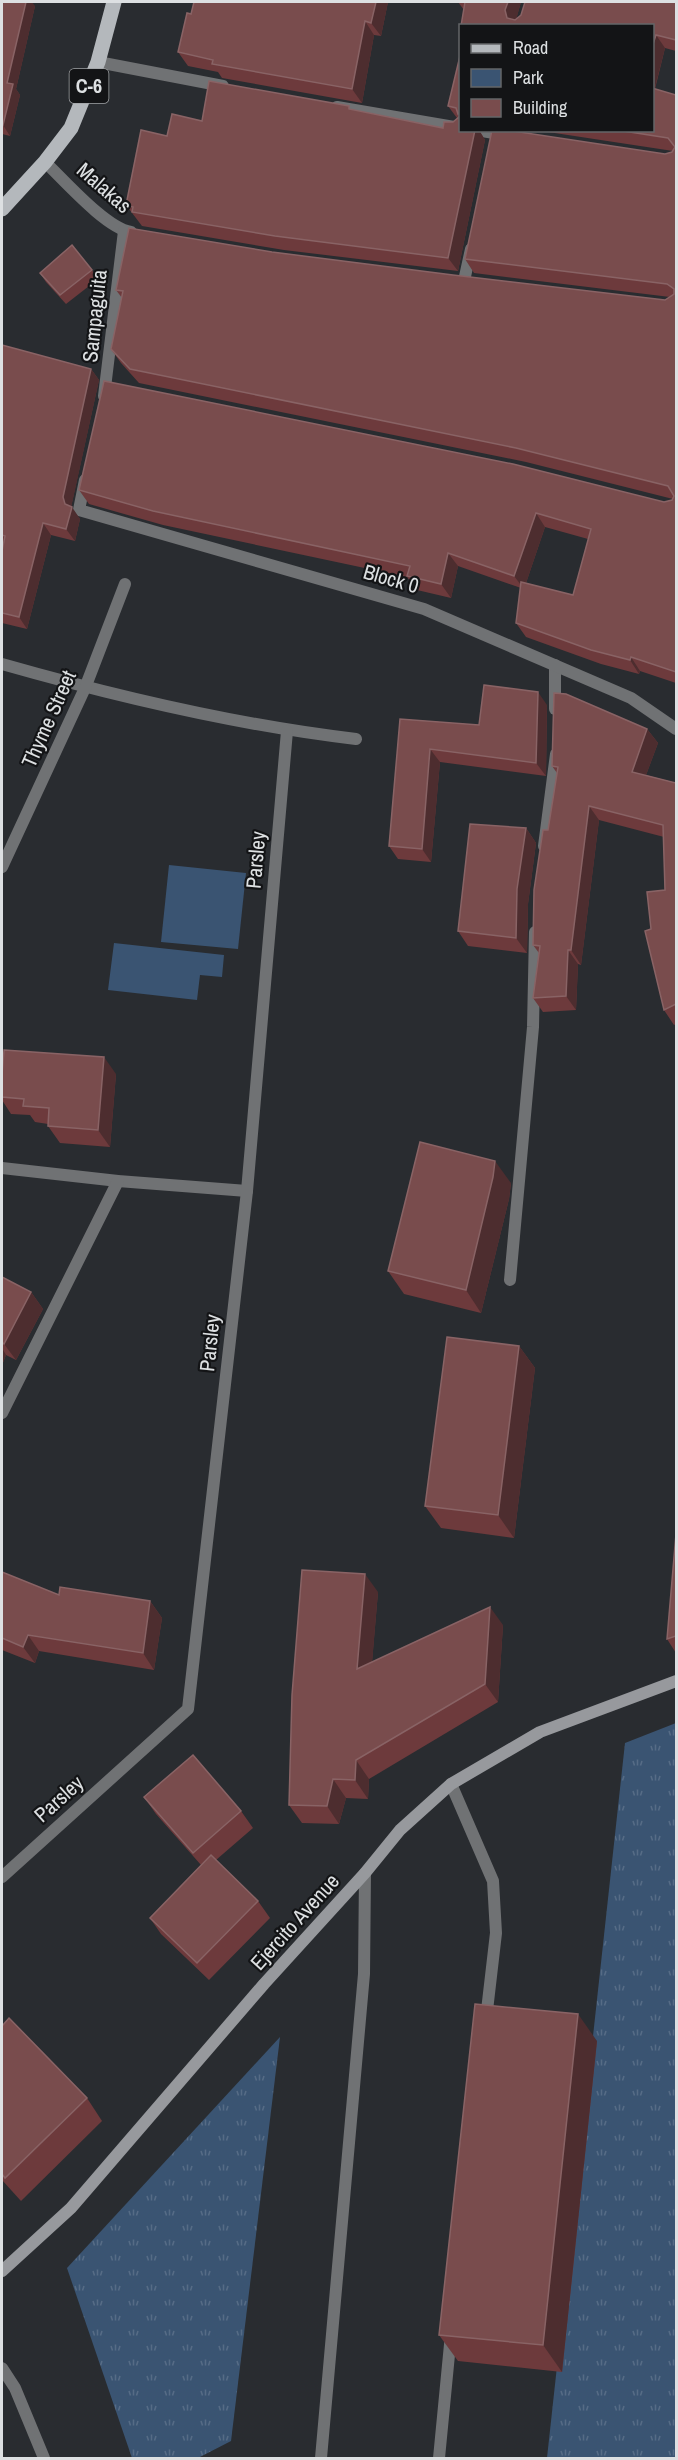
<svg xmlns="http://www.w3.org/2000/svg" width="678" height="2460" font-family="'Archivo Narrow',sans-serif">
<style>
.grass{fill:url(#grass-tufts)}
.park{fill:#3a5472}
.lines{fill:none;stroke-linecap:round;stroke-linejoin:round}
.lane{stroke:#707274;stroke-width:12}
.street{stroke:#707274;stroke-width:12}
.secondary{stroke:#97999d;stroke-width:12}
.primary{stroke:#b4b8bc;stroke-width:15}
.wall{fill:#6d3a3c;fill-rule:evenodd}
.shaded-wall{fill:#4d2d2f}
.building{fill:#794c4d;stroke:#896365;stroke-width:1.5}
.labels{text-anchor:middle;stroke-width:4.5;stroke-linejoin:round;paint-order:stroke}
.shield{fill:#131416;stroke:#a0a3a5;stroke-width:1.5}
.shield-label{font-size:20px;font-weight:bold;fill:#dde0e2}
.street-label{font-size:21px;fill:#dde0e2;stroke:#131416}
</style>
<defs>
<pattern id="grass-tufts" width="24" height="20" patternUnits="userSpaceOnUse" patternTransform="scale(1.5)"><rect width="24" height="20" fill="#3a5472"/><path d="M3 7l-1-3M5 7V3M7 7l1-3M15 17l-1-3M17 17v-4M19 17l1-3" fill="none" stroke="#566c86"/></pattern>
</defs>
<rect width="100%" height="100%" fill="#292c30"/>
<g class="grass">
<path d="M676,1723V2458H547L625,1743Z"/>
<path d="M280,2037L231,2441L198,2458H132L67,2268Z"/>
</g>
<g class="park">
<path d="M169,865L246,873L238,949L161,942Z"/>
<path d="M114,943L224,955L222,977L200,975L197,1000L108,990Z"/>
</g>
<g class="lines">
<g class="lane">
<path d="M555,665V709"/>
<path d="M544,846L556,754"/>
<path d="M510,1280L533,1027L535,932"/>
<path d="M451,1784L493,1881L496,1933L486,2019"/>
<path d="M321,2458L364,1974L365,1873"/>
<path d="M439,2458L451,2334"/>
</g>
<g class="street">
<path d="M98,62L223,86"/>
<path d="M337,107L460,128"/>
<path d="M476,130L506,135"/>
<path d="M45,162C65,181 106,228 131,232"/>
<path d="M464,281L471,249"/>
<path d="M104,396L124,231"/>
<path d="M85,480L79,510L424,609L631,698L676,729"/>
<path d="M2,664C118,697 236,725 356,739"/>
<path d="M2,867L85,688L125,584"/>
<path d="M2,1168L118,1181L247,1191"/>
<path d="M2,1413L118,1181"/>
<path d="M2,1877L188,1709L247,1191L287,731"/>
<path d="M2,2368L15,2388L44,2458"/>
</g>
<path class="secondary" d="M2,2271L71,2208L264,1984L365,1873L400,1830L451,1784L540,1732L676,1681"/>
<path class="primary" d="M2,209L45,162L71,128L98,62L114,2"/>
</g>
<g class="wall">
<path d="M2,2L35,6L16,89L20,95L10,136L2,134Z"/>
<path d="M194,2H388L381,36L374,35L362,103L222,78L218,72L188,66L178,52L191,14Z"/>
<path d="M458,2H521L516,19L676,2V51L665,48L655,89L676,95V683L640,671L639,674L601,664L526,637L516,623L521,588L458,566L451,598L417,590L407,577L163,525L89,504L79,490L664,502L672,500L673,499L526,462L139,383L121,363L111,349L122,298L116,290L272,252L453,275L665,300L670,297L474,273L465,259L673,151L535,130H652L461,26L464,10ZM545,527L588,539L573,595L526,583Z"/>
<path d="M460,56V130H479L485,140L458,271L284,250L142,226L126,205L167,136L202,121L352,110L443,128L453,122L457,118L448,106Z"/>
<path d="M92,270L98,279L66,304L46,282L40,273Z"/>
<path d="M2,345L91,369L99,380L71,507L80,519L75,541L51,535L27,629L2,623V551L3,545H2Z"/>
<path d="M547,705L546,776L440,762L431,862L398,859L389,846L400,719L479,725Z"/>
<path d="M647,729L658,743L646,775L676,783V1024L674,1025L664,1010L651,929L665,890L664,837L599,820L581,965L578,964L576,1010L543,1012L533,998L539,953L533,945L557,773L552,766Z"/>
<path d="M526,828L536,843L528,904L527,953L468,946L458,931Z"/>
<path d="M116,1074L110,1147L60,1143L48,1126V1124L35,1122L30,1115L11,1114L2,1100V1075Z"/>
<path d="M511,1183L509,1199L481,1313L404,1294L388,1271Z"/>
<path d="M2,1277L31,1292L43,1309L16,1360L6,1355L2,1365Z"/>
<path d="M519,1346L535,1368L514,1538L441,1528L425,1506Z"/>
<path d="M676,1534V1653L667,1639Z"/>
<path d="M2,1572L59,1595L150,1601L162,1618L154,1670L39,1651L35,1663L2,1650Z"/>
<path d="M378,1592L372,1662L503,1625L498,1702L369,1779L368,1799L346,1798L339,1824L302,1823L289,1805Z"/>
<path d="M144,1797L241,1811L253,1828L216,1860L258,1901L270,1918L209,1980L161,1934L150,1918L201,1865L156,1814Z"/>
<path d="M2,2026L87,2098L102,2121L21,2201L2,2180Z"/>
<path d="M597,2041L562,2372L458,2361L439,2335Z"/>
</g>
<g class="shaded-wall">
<path d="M26,2H32L35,6L16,89L20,95L10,136L3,125L7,83Z"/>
<path d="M376,2H388L381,36L371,23Z"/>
<path d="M508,2H521L515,24L507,18L505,10Z"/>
<path d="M365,21L374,35L362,103L352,89Z"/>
<path d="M656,35L665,48L652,99V47Z"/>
<path d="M475,130H479L485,140L458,271L448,258Z"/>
<path d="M91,369L99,380L71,508L72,507L80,519L75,541L66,529L65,504L63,497Z"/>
<path d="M536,513L545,527L524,589L514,576Z"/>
<path d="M43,523L51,535L27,629L19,617Z"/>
<path d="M448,553L458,566L451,598L441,584Z"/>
<path d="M631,657L640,671L639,674L630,660Z"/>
<path d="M538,692L547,705L546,776L536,763Z"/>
<path d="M647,729L658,743L642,786L632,772Z"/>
<path d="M430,749L440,762L431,862L422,849Z"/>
<path d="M589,806L599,820L581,965L571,950Z"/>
<path d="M526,828L536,843L528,904L527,953L516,938L517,889Z"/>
<path d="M568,950L578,964L576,1010L566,996Z"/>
<path d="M104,1057L116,1074L110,1147L98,1130Z"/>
<path d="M495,1161L511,1183L509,1199L481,1313L466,1290Z"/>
<path d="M31,1292L43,1309L16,1360L4,1344Z"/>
<path d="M519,1346L535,1368L514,1538L498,1515Z"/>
<path d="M2,1348L6,1355L2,1365Z"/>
<path d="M365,1574L378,1592L370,1687L357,1669Z"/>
<path d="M150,1601L162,1618L154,1670L143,1653Z"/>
<path d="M490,1607L503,1625L498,1702L485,1684Z"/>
<path d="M28,1635L39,1651L35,1663L23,1647Z"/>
<path d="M356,1760L369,1779L368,1799L355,1780Z"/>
<path d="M333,1779L346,1798L339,1824L327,1806Z"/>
<path d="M578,2014L597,2041L562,2372L543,2345Z"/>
</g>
<g class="building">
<path d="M2,2H26L7,83L13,84L3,125L2,124Z"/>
<path d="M194,2H376L371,23L365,21L352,89L212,64L213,60L178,52L187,13L191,14Z"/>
<path d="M465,2H508L505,10L507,18L515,20L521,15L525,2H676V40L656,35L652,47V26H461Z"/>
<path d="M460,56V112L458,114L456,108L448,106Z"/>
<path d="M209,81L349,106V109L443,128L444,122H453L459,117L460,120V130H475L448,258L275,236L132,212L133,207L126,205L141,130L167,136L172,114L202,121Z"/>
<path d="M652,88L676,95V672L631,657L630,660L591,650L516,623L521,582L573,595L591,529L536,513L514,576L448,553L441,584L407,576L410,566L153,511L79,490L104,381L513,464L664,502L672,500L674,496L668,486L516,448L130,369L111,349L123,291L116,290L129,228L272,252L453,275L665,300L674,294V289L667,284L465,259L492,130H506L665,154L672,152L675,147L668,138L617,130H652Z"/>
<path d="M72,245L92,270L60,295L40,273Z"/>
<path d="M2,345L91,369L63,497L65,504L72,507L66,529L43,523L19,617L2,613V551L5,536L2,535Z"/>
<path d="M484,685L538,692L536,763L430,749L422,849L389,846L400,719L479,725Z"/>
<path d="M554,693L566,694L647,729L632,772L676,783V1004L664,1010L645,931L651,929L647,892L665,890L663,825L589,806L571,950H568L566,996L533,998L540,946L533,945L534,890L543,830H548L558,767L552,766Z"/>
<path d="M470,824L526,828L517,889L516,938L458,931Z"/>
<path d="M4,1050L104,1057L98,1130L48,1126L49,1108L23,1106L24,1099L2,1097V1075Z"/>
<path d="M420,1142L495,1161L493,1177L466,1290L388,1271Z"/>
<path d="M2,1277L31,1292L4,1344L2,1342Z"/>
<path d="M447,1337L519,1346L498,1515L425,1506Z"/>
<path d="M676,1534V1636L667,1639Z"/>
<path d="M302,1570L365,1574L357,1669L490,1607L485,1684L356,1760L355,1780L333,1779L327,1806L289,1805L292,1695Z"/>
<path d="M2,1572L59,1595L60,1587L150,1601L143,1653L28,1635L23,1647L2,1638Z"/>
<path d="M193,1755L241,1811L193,1853L144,1797Z"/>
<path d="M211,1855L258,1901L197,1963L150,1918Z"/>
<path d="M475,2004L578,2014L543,2345L439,2335Z"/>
<path d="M9,2018L87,2098L5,2178L2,2174V2026Z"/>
</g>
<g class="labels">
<rect class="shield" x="69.5" y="69" width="39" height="34" rx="4.5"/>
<g class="shield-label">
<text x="89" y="93">C-6</text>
</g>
<g class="street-label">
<text transform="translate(104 188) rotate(41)" y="7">Malakas</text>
<text transform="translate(95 316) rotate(-84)" y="7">Sampaguita</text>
<text transform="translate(391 579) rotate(16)" y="7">Block 0</text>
<text transform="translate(49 719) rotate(-66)" y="7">Thyme Street</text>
<text transform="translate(256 860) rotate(-85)" y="7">Parsley</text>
<text transform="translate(210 1343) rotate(-84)" y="7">Parsley</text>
<text transform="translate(59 1799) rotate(-42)" y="7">Parsley</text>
<text transform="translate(295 1922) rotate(-48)" y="7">Ejercito Avenue</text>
</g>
</g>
<rect width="678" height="2460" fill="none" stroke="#dde0e2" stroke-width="6"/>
<rect x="459" y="24" width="195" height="108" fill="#131416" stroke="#646668" stroke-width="1.5"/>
<rect x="471" y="44" width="30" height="9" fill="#b4b8bc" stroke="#646668" stroke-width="1.5"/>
<text x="513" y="54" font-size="18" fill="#dde0e2">Road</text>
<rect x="471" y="69" width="30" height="18" fill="#3a5472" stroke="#646668" stroke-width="1.5"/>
<text x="513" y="84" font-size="18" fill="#dde0e2">Park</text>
<rect x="471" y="99" width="30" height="18" fill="#794c4d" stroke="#646668" stroke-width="1.5"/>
<text x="513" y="114" font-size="18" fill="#dde0e2">Building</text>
</svg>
